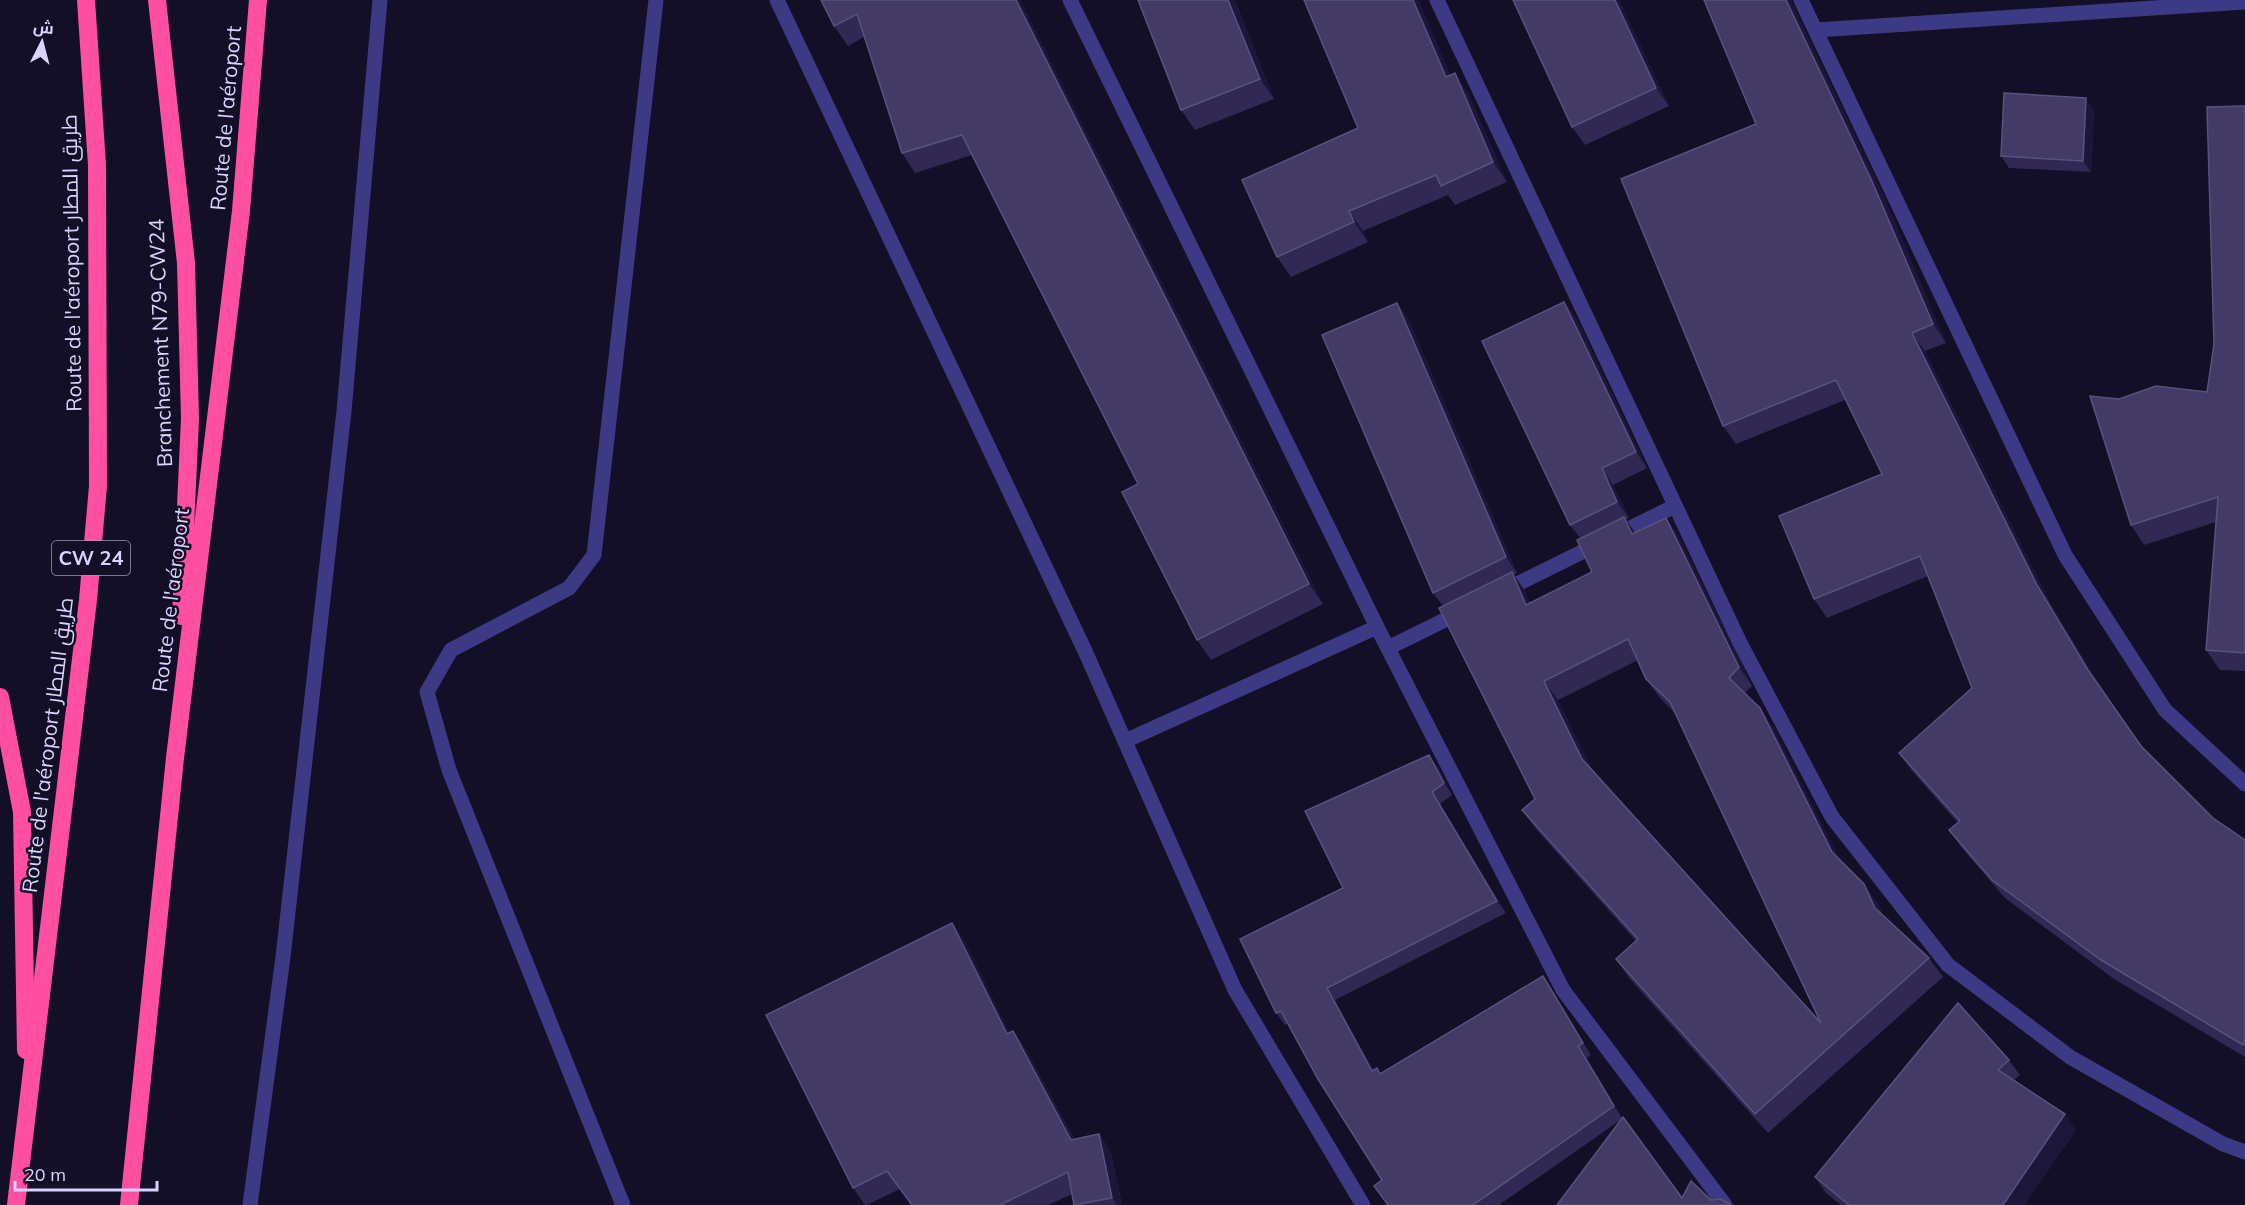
<svg xmlns="http://www.w3.org/2000/svg" width="2245" height="1205" font-family="Mulish,Cairo,sans-serif">
<style>
.lines{fill:none;stroke-linecap:round;stroke-linejoin:round}
.lane{stroke:#3d3a85;stroke-width:15}
.street{stroke:#3d3a85;stroke-width:15}
.highway{stroke:#ff4fa3;stroke-width:18}
.wall{fill:#312854;fill-rule:evenodd}
.shaded-wall{fill:#1d163a}
.building{fill:#433a66;stroke:#5a527e;stroke-width:1.5;fill-rule:evenodd}
.labels{text-anchor:middle;stroke-width:5;stroke-linejoin:round;paint-order:stroke}
.shield{fill:#130f26;stroke:#9e99be;stroke-width:1.5}
.shield-label{font-size:20px;font-weight:bold;fill:#d9d4ff}
.street-label{font-size:21px;fill:#d9d4ff;stroke:#130f26}
</style>
<rect width="100%" height="100%" fill="#130f26"/>
<g class="lines">
<path class="lane" d="M250,1205L283,957L344,411L380,0"/>
<g class="street">
<path d="M777,0L1085,651L1235,990L1363,1205"/>
<path d="M1070,0L1377,627L1563,990L1725,1205"/>
<path d="M1437,0L1740,643L1832,817L1948,965L2070,1057L2223,1144L2245,1152"/>
<path d="M1801,0L2065,555L2165,710L2245,784"/>
<path d="M1816,30L2245,2"/>
<path d="M1501,592L1675,506"/>
<path d="M1388,648L1463,611"/>
<path d="M1125,741L1377,627"/>
<path d="M623,1205L449,770L427,692L451,650L569,588L594,555L656,0"/>
</g>
<g class="highway">
<path d="M157,0L186,263L190,419L181,616"/>
<path d="M0,697L22,812L26,1050"/>
<path d="M16,1205L88,600L98,486L97,165L86,0"/>
<path d="M129,1205L175,758L241,211L258,0"/>
</g>
</g>
<g class="wall">
<path d="M821,0H1020L1323,604L1211,660L1197,640L1138,484L972,155L915,173L902,153L864,37L848,46L834,26Z"/>
<path d="M1235,0L1274,99L1195,130L1181,110Z"/>
<path d="M1619,0L1669,106L1585,145L1572,127Z"/>
<path d="M1792,4L1884,197L1946,343L1925,351L2050,603L2101,688L2141,747L2213,818L2245,840V1057L2114,979L2005,898L1962,848L1949,830L1958,823L1912,771L1899,753L1972,688L1928,576L1827,618L1814,599L1882,474L1845,400L1736,444L1723,426L1756,124Z"/>
<path d="M1450,75L1468,93L1507,182L1455,205L1448,195L1363,231L1368,242L1291,277L1277,257L1358,128Z"/>
<path d="M2245,106V671L2220,670L2206,650L2216,522L2144,545L2131,525L2119,399L2207,392L2214,344Z"/>
<path d="M2094,110L2091,172L2009,168L2001,156Z"/>
<path d="M1564,302L1576,318L1647,468L1613,485L1629,518L1626,519L1635,532L1666,518L1679,537L1752,686L1745,693L1773,727L1839,859L1878,903L1883,915L1929,958L1943,977L1768,1133L1629,978L1616,959L1636,941L1536,829L1522,810L1535,799L1443,606L1433,593L1397,303L1409,320L1517,573L1514,575L1525,591L1530,603L1592,572L1580,538L1570,525ZM1638,660L1646,679L1660,698L1675,713L1821,1023L1591,768L1558,700Z"/>
<path d="M1438,767L1452,795L1440,804L1506,913L1335,1000L1373,1070L1377,1068L1381,1074L1543,976L1551,988L1591,1055L1587,1058L1622,1118L1682,1198L1711,1200L1557,1205L1622,1119L1499,1205H1388L1382,1180L1288,1023L1285,1025L1276,1013Z"/>
<path d="M952,923L964,940L1009,1032L1013,1031L1025,1048L1074,1139L1099,1134L1111,1152L1122,1205H1074L1072,1194L1048,1205H911L900,1189L867,1205H865L853,1188Z"/>
<path d="M2009,1060L2020,1075L2014,1080L2076,1130L2024,1205H1841L1826,1193L1815,1177Z"/>
</g>
<g class="shaded-wall">
<path d="M1016,0H1020L1323,604L1309,584Z"/>
<path d="M1228,0H1235L1274,99L1260,79Z"/>
<path d="M1413,0H1419L1460,97L1446,77Z"/>
<path d="M1615,0H1619L1669,106L1656,88Z"/>
<path d="M1786,0H1792V4L1884,197L1946,343L1933,324Z"/>
<path d="M1455,73L1468,93L1507,182L1493,162Z"/>
<path d="M2086,98L2094,110L2091,172L2083,161Z"/>
<path d="M1349,211L1363,231L1368,242L1354,222Z"/>
<path d="M1564,302L1576,318L1647,468L1636,452Z"/>
<path d="M1397,303L1409,320L1517,573L1506,557Z"/>
<path d="M1912,333L1925,351L2050,603L2101,688L2088,670L2037,585Z"/>
<path d="M1602,468L1613,485L1629,518L1617,502Z"/>
<path d="M1624,517L1637,536L1632,534Z"/>
<path d="M1666,518L1679,537L1752,686L1739,667Z"/>
<path d="M1512,572L1525,591L1539,624L1526,605Z"/>
<path d="M1544,681L1558,700L1596,778L1582,759Z"/>
<path d="M1760,708L1773,727L1845,871L1832,852Z"/>
<path d="M1429,755L1438,767L1452,795L1444,783Z"/>
<path d="M1432,792L1440,804L1506,913L1497,901Z"/>
<path d="M1864,884L1878,903L1889,927L1875,908Z"/>
<path d="M952,923L964,940L1019,1051L1007,1034Z"/>
<path d="M1543,976L1551,988L1591,1055L1583,1043Z"/>
<path d="M1327,988L1335,1000L1380,1083L1372,1071Z"/>
<path d="M1013,1031L1025,1048L1083,1157L1071,1140Z"/>
<path d="M1578,1046L1587,1058L1622,1118L1614,1106Z"/>
<path d="M2065,1114L2076,1130L2024,1205H2003Z"/>
<path d="M1099,1134L1111,1152L1122,1205H1117L1112,1198Z"/>
</g>
<g class="building">
<path d="M821,0H1016L1309,584L1197,640L1122,492L1138,484L962,135L902,153L857,14L834,26Z"/>
<path d="M1138,0H1228L1260,79L1181,110Z"/>
<path d="M1304,0H1413L1446,77L1455,73L1493,162L1441,186L1436,175L1349,211L1354,222L1277,257L1242,180L1358,128Z"/>
<path d="M1513,0H1615L1656,88L1572,127Z"/>
<path d="M1704,0H1786L1871,179L1933,324L1912,333L2037,585L2088,670L2141,746L2213,818L2245,840V1041L2243,1045L2101,960L1992,880L1949,830L1960,821L1899,753L1972,688L1920,556L1814,599L1779,516L1882,474L1836,380L1723,426L1621,179L1756,124Z"/>
<path d="M2004,93L2086,98L2083,161L2001,156Z"/>
<path d="M2245,106V653L2206,650L2218,497L2131,525L2090,396L2119,399L2156,386L2207,392L2214,344L2207,107Z"/>
<path d="M1564,302L1636,452L1602,468L1617,502L1570,525L1482,341Z"/>
<path d="M1397,303L1506,557L1433,593L1322,335Z"/>
<path d="M1624,517L1632,534L1666,518L1739,667L1729,678L1760,708L1832,852L1864,884L1875,908L1929,958L1755,1114L1616,959L1638,939L1522,810L1535,799L1439,608L1512,572L1526,605L1592,572L1577,540ZM1628,639L1646,679L1670,702L1821,1023L1582,759L1544,681Z"/>
<path d="M1429,755L1444,783L1432,792L1497,901L1327,988L1372,1071L1377,1068L1380,1074L1543,976L1583,1043L1578,1046L1614,1106L1473,1205H1388L1374,1186L1382,1180L1318,1079L1281,1011L1276,1013L1240,939L1343,888L1305,811Z"/>
<path d="M952,923L1007,1034L1013,1031L1071,1140L1099,1134L1112,1198L1074,1205L1068,1172L1000,1205H912L887,1171L853,1188L766,1015Z"/>
<path d="M1958,1003L2009,1060L1998,1070L2065,1114L2003,1205H1849L1815,1177Z"/>
<path d="M1623,1117L1682,1198L1691,1181L1711,1200L1721,1199L1731,1205H1557Z"/>
</g>
<g class="labels">
<rect class="shield" x="52" y="541" width="78" height="34" rx="4.5"/>
<g class="shield-label">
<text x="91" y="565">CW 24</text>
</g>
<g class="street-label">
<text transform="translate(226 118) rotate(-85)" y="7">Route de l'aéroport</text>
<text transform="translate(72 263) rotate(-91)" y="7">Route de l'aéroport طريق المطار</text>
<text transform="translate(161 343) rotate(-92)" y="7">Branchement N79-CW24</text>
<text transform="translate(171 600) rotate(-83)" y="7">Route de l'aéroport</text>
<text transform="translate(48 745) rotate(-83)" y="7">Route de l'aéroport طريق المطار</text>
</g>
</g>
<g transform="translate(42 42) rotate(6)" stroke="#130f26" stroke-width="4.5" paint-order="stroke">
<path d="M0-4.5L10 22L0 15L-10 22Z" fill="#d9d4ff"/>
<text y="-9" font-size="16" font-weight="bold" text-anchor="middle" fill="#d9d4ff">ش</text>
</g>
<path d="M15 1181v9h142v-9" fill="none" stroke="#d9d4ff" stroke-width="3"/>
<text x="24" y="1181" font-size="18" fill="#d9d4ff" stroke="#130f26" stroke-width="4.5" paint-order="stroke">20 m</text>
</svg>
